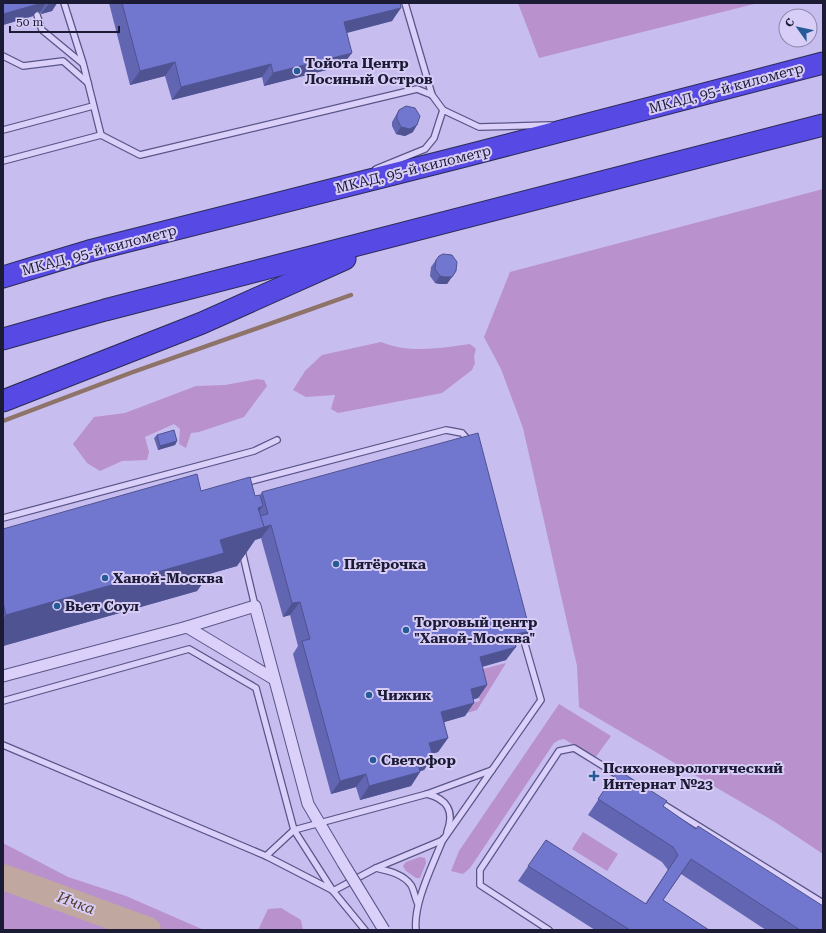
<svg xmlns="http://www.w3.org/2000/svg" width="826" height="933" font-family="'Roboto Serif',serif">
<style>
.green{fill:#b891cd}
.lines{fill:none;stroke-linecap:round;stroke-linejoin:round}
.stream{stroke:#8e7368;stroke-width:4.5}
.river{stroke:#c0a8a1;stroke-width:26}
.lane-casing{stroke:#595687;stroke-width:8}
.street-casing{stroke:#595687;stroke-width:13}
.highway-casing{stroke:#2a2b54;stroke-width:23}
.lane{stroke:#dad0fa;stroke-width:5.5}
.street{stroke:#dad0fa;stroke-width:11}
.highway{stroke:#5749e3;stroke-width:21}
.street-bridge-casing{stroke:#595687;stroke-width:13;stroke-linecap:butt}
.street-bridge{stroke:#dad0fa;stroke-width:11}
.wall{fill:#6165b2}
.shaded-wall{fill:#4f5391}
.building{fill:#7176cf;stroke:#4f5391}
.poi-dot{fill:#245b98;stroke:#d7cdf6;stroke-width:1.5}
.labels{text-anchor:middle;stroke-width:4;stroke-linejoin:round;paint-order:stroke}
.poi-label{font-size:14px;font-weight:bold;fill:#1b1b36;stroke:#d7cdf6;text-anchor:start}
.street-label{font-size:14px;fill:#1b1b36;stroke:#d7cdf6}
.water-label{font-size:15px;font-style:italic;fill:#563e29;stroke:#d7cdf6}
</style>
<rect width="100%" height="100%" fill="#c8bdef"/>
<g class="green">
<path d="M518,3H758L539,58Z"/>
<path d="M823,189V854L775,822L579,707L577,666L523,428L501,369L484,337L510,272Z"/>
<path d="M381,342C410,354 440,348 470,344L476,349L474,356L475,363L472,370L442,393L338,413L331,409L335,395L306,397L293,390L305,371L322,355Z"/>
<path d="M257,379L264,380L267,386L244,417L199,432L191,433L186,448L179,444L180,429L174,424L145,437L149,452L147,460L122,461L100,471L87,463L73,444L94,417L125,413L196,386L225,385Z"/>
<path d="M506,663L477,710L467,713L465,705L480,701L472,672Z"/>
<path d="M559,704L611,736L595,758L564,739L559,740L554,743L470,868L463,874L451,871L459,851Z"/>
<path d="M583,832L618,854L607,871L572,849Z"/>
<path d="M3,843L68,877L126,896L204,930H163L3,869Z"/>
<path d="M420,857L425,858L426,863L420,878H416L406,871L403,866L406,862Z"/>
<path d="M3,884L129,930H3Z"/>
<path d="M281,908L301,920L303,930H258L268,909Z"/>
</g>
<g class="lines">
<path class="stream" d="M3,421L133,372L351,295"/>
<path class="river" d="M3,877L148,930"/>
<defs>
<g id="lane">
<path d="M64,3L83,63L101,135"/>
<path d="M405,3L432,95"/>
<path d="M37,15L42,30L82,63"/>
<path d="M3,56L23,66L63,61L88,83"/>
<path d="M3,130L93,106"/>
<path d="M3,161L101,135L140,155L417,89L432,95L443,110"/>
<path d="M376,169L425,149L434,138L443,110L479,127L550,125"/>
<path d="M244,483L446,430L462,433L470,442"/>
<path d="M3,518L254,451L277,440"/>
<path d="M242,551L255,606"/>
<path d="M3,701L189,649L256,688L294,830L333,891L365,930"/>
<path d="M3,745L266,856L332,890"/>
<path d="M427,794C447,799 455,811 447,832"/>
<path d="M658,801L823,903"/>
<path d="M266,856L294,830L427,794L492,770"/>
<path d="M376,868C389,871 403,874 411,885C414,890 415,898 418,904"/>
<path d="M333,891L376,868L443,840L541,700L522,634"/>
<path d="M416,930C413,903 433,865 443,839"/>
<path d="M549,930L480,885V870L559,751L574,748L621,777"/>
</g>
<g id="street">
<path d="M187,627L274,679"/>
<path d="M3,676L187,627L255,606L308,804L343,863"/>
</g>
<g id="highway">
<path d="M3,277L89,251L461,157L823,63"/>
<path d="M3,339L105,310L823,125"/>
<path d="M3,401L202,323L345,259"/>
</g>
</defs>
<use href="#lane" class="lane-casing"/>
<use href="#street" class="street-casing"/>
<use href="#highway" class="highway-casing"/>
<use href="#lane" class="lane"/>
<use href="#street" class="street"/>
<use href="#highway" class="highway"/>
<defs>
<path id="street-bridge" d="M343,863L384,930"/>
</defs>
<use href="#street-bridge" class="street-bridge-casing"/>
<use href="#street-bridge" class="street-bridge"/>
</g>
<g class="wall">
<path d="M3,3H57L52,11L41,14L40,12L37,11L33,16L3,25Z"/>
<path d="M109,3H400L392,21L347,33L342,66L264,86L262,77L172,100L165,76L130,85Z"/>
<path d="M399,110L413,132L405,136L396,134L392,126V122Z"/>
<path d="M436,260L456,271L447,284H440L435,283L430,276L431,267Z"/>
<path d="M157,435L177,441L175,445L158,450L154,438Z"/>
<path d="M201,491L255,496L260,495L262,492L530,631L520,644L516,645L506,660L482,667L487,685L478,698L474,699L465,716L444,722L448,738L438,752L432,754L433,756L424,770L420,771V772L411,786L360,800L356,787L331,794L293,654L298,646L290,615L283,617L261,538L255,540L237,566L209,574L197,591L3,646V529Z"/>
<path d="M618,770L663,806L823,930H766L681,874L663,900L709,930H595L518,881L546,840L645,904L668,870L662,862L588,815Z"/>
</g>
<g class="shaded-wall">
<path d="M40,3H46L40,12L37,11L33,16L3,25V14Z"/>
<path d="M49,3H57L52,11L41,14Z"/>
<path d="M401,8L392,21L334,36L344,22Z"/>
<path d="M352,53L342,66L264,86L273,73Z"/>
<path d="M175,62L165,76L130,85L140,71Z"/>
<path d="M271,64L262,77L172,100L181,87Z"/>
<path d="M417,125L413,132L405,136L396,134L401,127Z"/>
<path d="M456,271L447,284H440L435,283L440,276Z"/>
<path d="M177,441L175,445L158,450L160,446Z"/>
<path d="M263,506L244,533L254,529L271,525L261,538L255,540L237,566L209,574L197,591L3,646V619L6,615L220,540L258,508Z"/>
<path d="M300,602L290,615L283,617L292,603Z"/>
<path d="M530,631L520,644L503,649L513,635Z"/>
<path d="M516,647L506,660L470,670L480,657Z"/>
<path d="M487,685L478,698L461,703L471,689Z"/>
<path d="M474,703L465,716L431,726L441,712Z"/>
<path d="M448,738L438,752L420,757L429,743Z"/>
<path d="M433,756L424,770L408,774L417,760Z"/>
<path d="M420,772L411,786L360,800L369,786Z"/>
<path d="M366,774L356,787L331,794L340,781Z"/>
</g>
<g class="building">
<path d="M3,3H42L3,14Z"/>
<path d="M122,3H400L401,8L344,22L352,53L273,73L271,64L181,87L175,62L140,71Z"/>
<path d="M406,106L415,108L420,116L417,125L410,129L401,127L397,119V115L399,110Z"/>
<path d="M443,254L452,255L457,262L456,271L452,277H445L440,276L435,269L436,260L439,256Z"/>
<path d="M174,430L177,441L160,446L157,435Z"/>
<path d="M478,433L530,631L513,635L516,647L480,657L487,685L471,689L474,703L441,712L448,738L429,743L433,756L417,760L420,772L369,786L366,774L340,781L302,641L310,639L300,602L292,603L271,525L264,527L260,516L268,514L262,492Z"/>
<path d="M197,474L201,491L250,477L255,496L260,495L263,506L258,508L264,527L220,540L224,553L6,615L3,603V529Z"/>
<path d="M618,770L667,801L663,806L696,829L698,826L823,906V930H800L691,859L663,900L709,930H630L528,866L546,840L646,904L678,855L673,847L598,799Z"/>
</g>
<g class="poi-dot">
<circle cx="297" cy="71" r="4"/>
<circle cx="336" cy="564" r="4"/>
<circle cx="105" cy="578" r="4"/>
<circle cx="57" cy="606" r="4"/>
<circle cx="406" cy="630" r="4"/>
<circle cx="369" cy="695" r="4"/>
<circle cx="373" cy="760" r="4"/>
<path d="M592 770h4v4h4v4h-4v4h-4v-4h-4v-4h4z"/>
</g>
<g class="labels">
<g class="poi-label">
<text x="305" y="68">Тойота Центр<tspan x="305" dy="16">Лосиный Остров</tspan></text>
<text x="344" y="569">Пятёрочка</text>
<text x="113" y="583">Ханой-Москва</text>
<text x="65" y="611">Вьет Соул</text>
<text x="414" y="627">Торговый центр<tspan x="414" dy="16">"Ханой-Москва"</tspan></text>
<text x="377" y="700">Чижик</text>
<text x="381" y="765">Светофор</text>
<text x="603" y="773">Психоневрологический<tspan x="603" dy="16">Интернат №23</tspan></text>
</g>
<g class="street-label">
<text transform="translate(726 88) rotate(-15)" y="5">МКАД, 95-й километр</text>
<text transform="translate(413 169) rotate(-14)" y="5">МКАД, 95-й километр</text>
<text transform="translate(99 250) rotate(-15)" y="5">МКАД, 95-й километр</text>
</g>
<g class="water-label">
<text transform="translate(76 903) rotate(20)" y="5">Ичка</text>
</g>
</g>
<rect width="826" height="933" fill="none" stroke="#1b1b36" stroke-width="8"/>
<g transform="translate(798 28) rotate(303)"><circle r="19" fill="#d7cdf6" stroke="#8c86a9"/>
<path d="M0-3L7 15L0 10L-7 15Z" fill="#245b98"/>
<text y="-6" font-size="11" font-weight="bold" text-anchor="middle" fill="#1b1b36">С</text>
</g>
<path d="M10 26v6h109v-6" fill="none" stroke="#1b1b36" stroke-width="2"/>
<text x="16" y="26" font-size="12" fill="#1b1b36" stroke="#d7cdf6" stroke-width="3" paint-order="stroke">50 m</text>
</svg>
